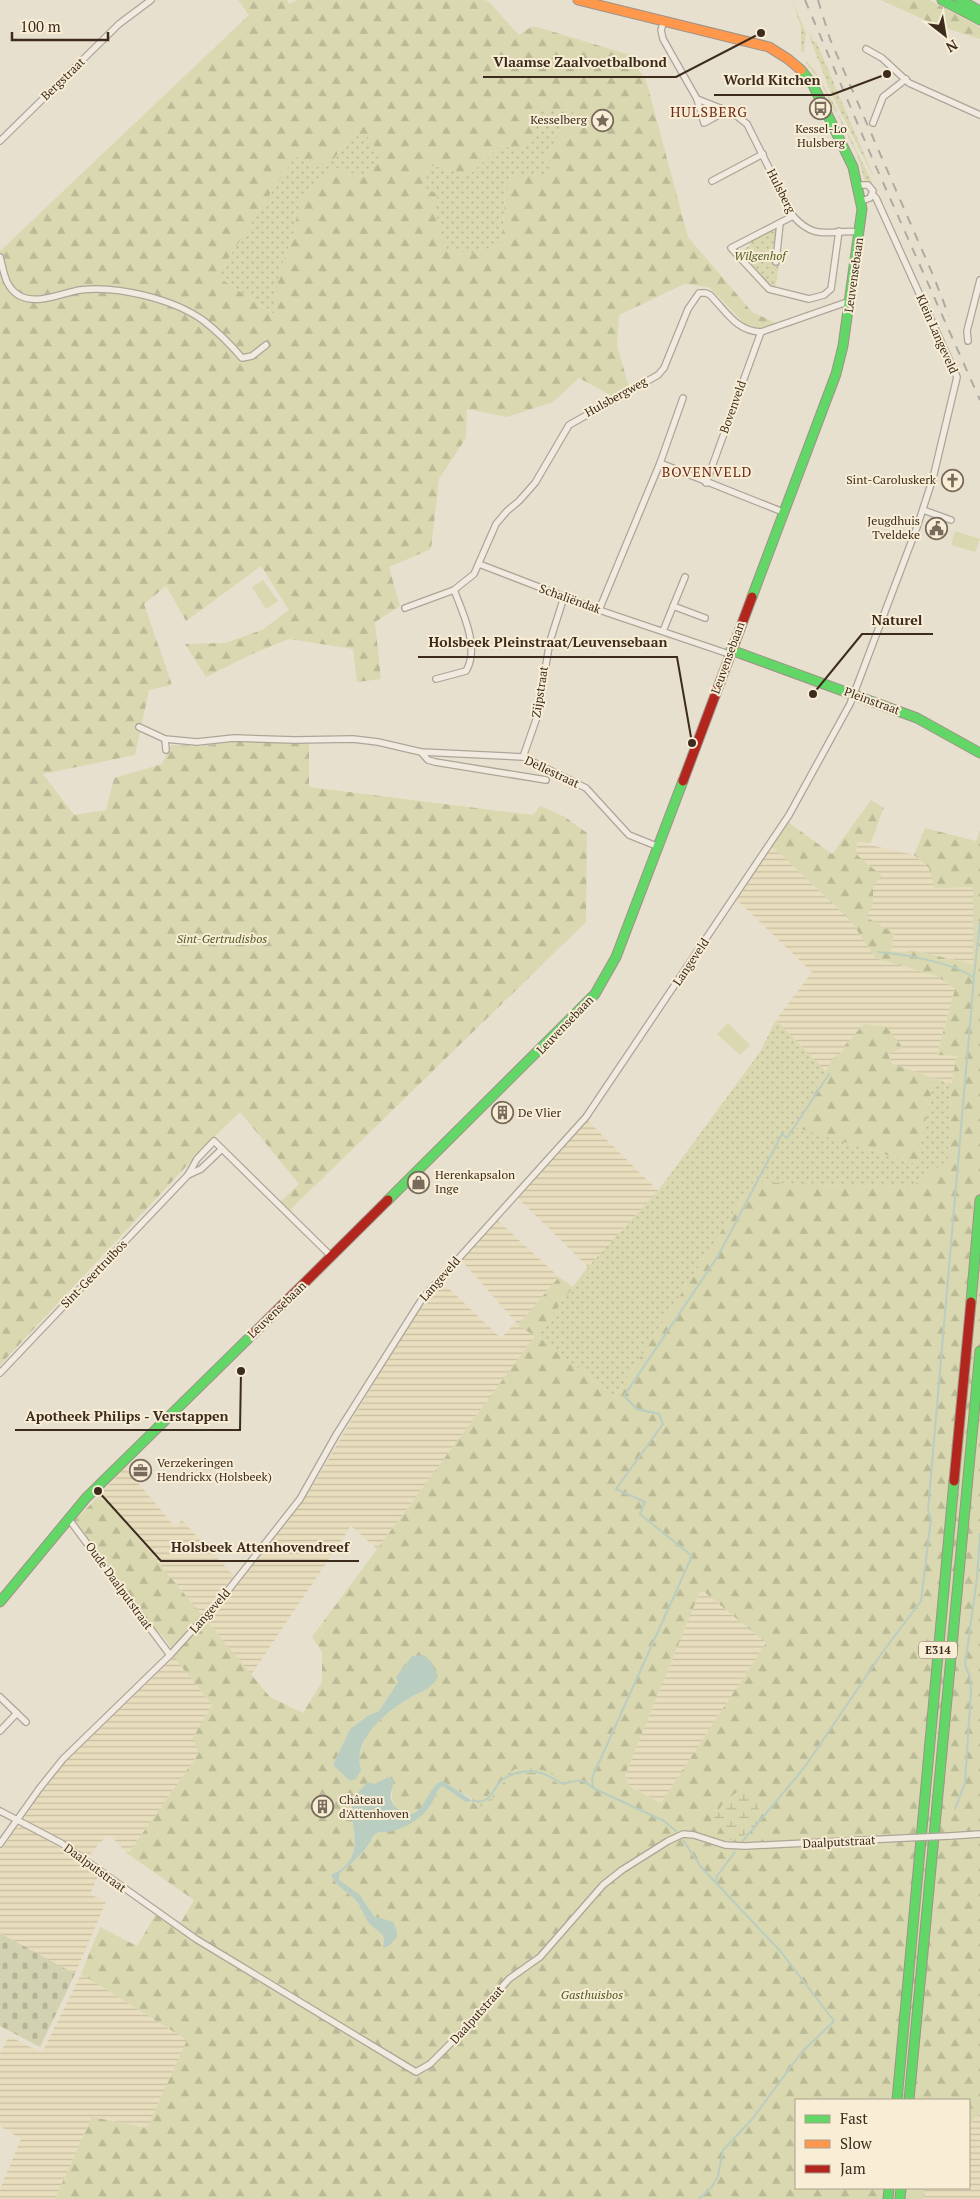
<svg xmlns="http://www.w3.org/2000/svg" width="980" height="2199" font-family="'PT Serif',serif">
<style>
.farmland{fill:url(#farmland-rules)}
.grass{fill:url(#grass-dots)}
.forest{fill:url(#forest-firs);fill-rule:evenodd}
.wetland{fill:url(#wetland-marsh)}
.cemetery{fill:url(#cemetery-stones)}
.pitch{fill:#d9d8b0}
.water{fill:#bacdc1}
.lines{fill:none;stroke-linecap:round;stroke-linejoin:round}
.stream{stroke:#bacdc1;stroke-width:2}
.street-casing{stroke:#ada598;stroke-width:8}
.fast-casing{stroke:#9d9487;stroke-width:11}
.slow-casing{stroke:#9d9487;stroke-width:11}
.jam-casing{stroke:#9d9487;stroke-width:11}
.street{stroke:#f0eae1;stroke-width:5.5}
.fast{stroke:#63d668;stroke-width:9}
.slow{stroke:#ff974d;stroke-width:9}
.jam{stroke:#b3261e;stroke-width:9}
.rail{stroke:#afaaa1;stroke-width:2;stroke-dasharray:9 9;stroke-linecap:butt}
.street-bridge-casing{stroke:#ada598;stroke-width:8;stroke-linecap:butt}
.street-bridge{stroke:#f0eae1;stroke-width:5.5}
.labels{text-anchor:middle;stroke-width:4;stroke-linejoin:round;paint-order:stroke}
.shield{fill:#f8edd5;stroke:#756655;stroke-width:1}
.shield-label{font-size:11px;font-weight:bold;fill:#3d2c1e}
.street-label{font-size:12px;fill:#3d2c1e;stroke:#f8edd5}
.poi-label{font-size:12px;fill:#3d2c1e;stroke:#f8edd5;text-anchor:start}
.park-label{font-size:12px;font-style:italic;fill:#4f5c23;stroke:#f8edd5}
.neighbourhood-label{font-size:14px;letter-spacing:1px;fill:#6e2819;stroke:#f8edd5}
.leader{fill:none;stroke:#3d2c1e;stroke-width:2}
.callout-dot{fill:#3d2c1e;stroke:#f8edd5;stroke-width:2}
.callout-label{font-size:14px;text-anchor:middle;font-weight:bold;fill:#3d2c1e;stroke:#f8edd5;stroke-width:4;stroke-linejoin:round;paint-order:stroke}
</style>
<defs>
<pattern id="farmland-rules" width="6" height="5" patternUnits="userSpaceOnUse" patternTransform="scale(1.25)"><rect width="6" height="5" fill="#e8debe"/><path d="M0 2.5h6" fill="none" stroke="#c8bfa3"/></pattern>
<pattern id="grass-dots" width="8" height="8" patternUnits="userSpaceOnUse" patternTransform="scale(1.25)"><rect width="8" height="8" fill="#d9d8b0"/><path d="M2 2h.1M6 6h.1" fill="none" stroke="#bbba97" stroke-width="1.8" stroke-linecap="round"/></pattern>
<pattern id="forest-firs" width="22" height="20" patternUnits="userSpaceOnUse" patternTransform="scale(1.25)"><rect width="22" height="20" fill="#d9d8b0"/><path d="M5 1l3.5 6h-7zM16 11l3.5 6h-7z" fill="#bbba97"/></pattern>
<pattern id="wetland-marsh" width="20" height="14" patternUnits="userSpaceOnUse" patternTransform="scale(1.25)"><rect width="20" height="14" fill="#d9d8b0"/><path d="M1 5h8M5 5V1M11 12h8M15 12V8" fill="none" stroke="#bbba97"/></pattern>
<pattern id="cemetery-stones" width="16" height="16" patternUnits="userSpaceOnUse" patternTransform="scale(1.25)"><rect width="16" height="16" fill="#d3d2b0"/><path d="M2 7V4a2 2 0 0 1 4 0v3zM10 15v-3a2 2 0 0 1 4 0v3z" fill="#b6b497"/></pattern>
</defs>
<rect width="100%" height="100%" fill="#e8e0ce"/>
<g class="farmland">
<path d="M857,842L914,855L929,868L973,886V964L911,950L902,953L891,951L894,933L866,917L873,904V885L856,855Z"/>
<path d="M771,845L851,921L875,958L937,976L955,989L937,1054L958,1055L951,1085L892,1064L888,1054L902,1049L864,1024L845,1045L844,1051L833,1059L826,1072L776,1020L812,972L736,899Z"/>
<path d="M587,1120L658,1191L588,1267L518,1198Z"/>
<path d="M497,1220L559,1277L518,1325L536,1335L377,1549L351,1526L251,1675L208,1622L310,1490L409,1324L442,1282L501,1338L516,1322L461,1260Z"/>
<path d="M125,1467L175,1527L182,1520L234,1576L201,1614L110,1503L97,1498Z"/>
<path d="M701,1589L766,1643L661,1803L629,1785L625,1775Z"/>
<path d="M174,1657L212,1705L194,1738L199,1753L128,1854L111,1836H106L87,1858L59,1838L27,1821L24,1817L25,1812L60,1767Z"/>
<path d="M24,1827L57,1846L98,1876L90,1894L106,1902L75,1974L0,1933V1853L16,1828Z"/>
<path d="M81,1974L187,2040L147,2128L92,2117L55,2199H0V2189L21,2139L0,2126V2054L9,2036L42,2053Z"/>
<path d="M980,2113V2199H924L925,2188H969V2124Z"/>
</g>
<g class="grass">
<path d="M792,0L806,33L804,52L801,51V27Z"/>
<path d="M809,32L814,42L816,41L876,182L830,91L810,38Z"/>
<path d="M807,61L818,75L838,112L836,113L820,81L805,62Z"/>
<path d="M568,109L576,115L565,125L552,166L546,174L505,194L502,244L472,254L445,249L435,212L437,193L421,190L430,164L469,175L500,146C521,149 524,152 539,134L525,124L542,110Z"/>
<path d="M839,115L872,182L871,183L865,181L857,155L838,116Z"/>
<path d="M353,133L366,135L381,155L366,178L292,238L280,270L274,314L217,276L295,156L333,160Z"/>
<path d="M775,230L777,231L779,263L775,290L769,289L738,253L749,246L751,241Z"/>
<path d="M776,1020L826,1072L796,1127L917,1164L934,1078L951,1085L948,1160L911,1187L753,1182L615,1397L536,1335L588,1267L658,1191L760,1052Z"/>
</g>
<g class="forest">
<path d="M238,0H287L289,4L297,0H485L489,2L519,35L531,27H537L627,54L646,80L688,237L752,312L776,323L763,329L745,324L709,287L684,284L619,315L617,346L629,387L614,397L579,378L553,402L507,417L467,409L466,438L439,479L431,549L389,567L400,606L375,622L381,679L357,682L353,649L289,639L250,655L206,677L185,644L225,643L262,630L289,610L261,566L186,621L166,586L144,604L172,685L149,690L135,755L43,774L74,815L106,810L114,778L162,764L171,745L201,746L242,741L309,744V787L533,815L540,806L565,817L587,833L586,922L289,1211L280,1202L299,1184L240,1112L209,1142L0,1365V251L249,15ZM568,109L576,115L565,125L545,156L552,166L546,174L511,176L505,194L502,244L472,254L445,249L435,212L438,193L421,189L430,165L469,175L500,146C521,149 524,152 539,134L525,124L542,110ZM353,133L366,135L380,155L366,178L337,168L324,174L301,200L292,238L280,270L273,314L217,276L295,156L315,168L333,160Z"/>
<path d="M881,0H929L980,27V39L936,25Z"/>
<path d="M871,800L884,808C878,820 877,831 870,843L857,842L856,854L882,876L873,885V904L866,917L894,933L891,951L902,953L911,950L973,964V887L935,888L929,868L914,855L925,828L976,841L980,830V2113L969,2124V2100H796V2188H925L924,2199H55L92,2117L147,2128L187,2040L81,1974L100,1927L137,1946L156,1914L177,1929L194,1900L128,1854L199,1753L193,1738L212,1705L174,1657L176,1654L161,1634L155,1632L73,1522L97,1498L109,1503L270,1697L303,1713L322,1682V1652L312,1637L535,1336L518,1325L559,1277L573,1287L536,1335L615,1397L753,1182L911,1187L948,1160L951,1085L957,1056L937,1055L955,989L937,976L875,958L851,921L771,845L788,822L832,854ZM701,1589L766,1643L661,1803L629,1786L625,1775ZM398,1682L433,1685C415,1695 374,1718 366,1737C360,1751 356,1767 350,1781L333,1765L350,1729L369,1715L379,1711ZM515,1769L550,1772L563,1782L574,1779L560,1785C542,1770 522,1775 502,1783L490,1804L479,1807L473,1802H466L442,1786C434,1793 434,1803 427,1810C412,1825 391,1825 373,1836C369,1850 351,1864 340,1873L339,1880L364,1900L374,1916L393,1923L397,1937L389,1946L384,1943C384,1929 370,1926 364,1914C361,1908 359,1902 353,1898C343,1888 338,1889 331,1875C335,1872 341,1871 345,1867C362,1850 351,1826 352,1806L374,1784L388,1777L393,1780C393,1792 387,1807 404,1813C427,1821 426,1784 443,1782L471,1798L483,1797L488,1796L498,1783Z"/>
<path d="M864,1024L887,1027L903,1048L888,1054L892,1064L934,1078L917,1164L795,1127L833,1059L843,1051L845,1045Z"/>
</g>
<g class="wetland">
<path d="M523,1766L551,1772L563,1782L574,1779V1781L568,1785H560C542,1770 522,1775 502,1783L490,1804L479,1807L471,1798L488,1796L507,1774Z"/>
<path d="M737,1792L755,1794C764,1818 757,1834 731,1840L724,1833L714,1817L724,1802Z"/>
</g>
<path class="cemetery" d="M0,1933L75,1974L40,2047L0,2026Z"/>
<g class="pitch">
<path d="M955,531L980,539L975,552L951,545Z"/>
<path d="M263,580L278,601L266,609L252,587Z"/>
<path d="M728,1023L750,1045L740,1055L717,1034Z"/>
</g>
<g class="water">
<path d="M424,1655L432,1663L438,1677C432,1689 421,1691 410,1698C387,1711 351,1740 361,1770L356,1779L350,1781L333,1765L350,1729L369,1715L379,1711L398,1682L396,1677L412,1656Z"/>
<path d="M388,1777L393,1779C395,1787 389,1792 391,1799C392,1804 396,1808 400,1811C424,1826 426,1784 443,1781L473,1801L466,1802L442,1786C435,1792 435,1799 430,1806C422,1819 395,1835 379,1832L373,1836C368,1850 351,1864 340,1873L339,1880L360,1895L374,1916L393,1922L397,1931V1937L389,1946L383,1948C387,1932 377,1932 369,1923C364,1918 363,1909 358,1903C348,1890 339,1891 331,1875C335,1872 340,1871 344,1867C367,1846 344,1815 355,1797C358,1791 364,1787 368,1782L374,1784Z"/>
</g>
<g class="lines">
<g class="stream">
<path d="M974,976L980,922"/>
<path d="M473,1801C490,1804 490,1794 499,1783C506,1775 520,1771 531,1771C543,1771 553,1779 563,1784C574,1781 582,1777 592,1787"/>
<path d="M955,1809L965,1783L971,1691L970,1677L965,1665L977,1578L980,1534"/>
<path d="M676,1831L664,1821L593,1788L592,1778L692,1556L640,1514L645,1502L616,1489L663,1424L659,1414L637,1409L624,1396L718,1256L782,1134L787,1138L829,1074"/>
<path d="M683,1840L701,1867L781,1952L834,2021L801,2053L753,2118L723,2150L718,2176L711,2188L699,2199"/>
<path d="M742,1842L804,1768L882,1653L921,1601L931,1519L928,1510L974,978C956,963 902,954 878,952"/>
<path d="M716,1882L717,1876L735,1852"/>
</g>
<defs>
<g id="street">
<path d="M664,21L661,30L663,39L697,99L733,113L747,124L793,216C816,242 830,229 860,232"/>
<path d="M866,49L882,58L909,83L980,115"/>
<path d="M697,99L704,123L726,111"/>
<path d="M873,123L883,97L906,79"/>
<path d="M0,141L119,24L151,0"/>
<path d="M712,181L763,154"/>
<path d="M858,185H868L873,191L870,198L861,201"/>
<path d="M793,216L731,248L769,289L809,299L824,295L831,289L839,231"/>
<path d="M0,257C4,272 5,288 20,296C38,305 62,293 80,290C116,285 174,299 204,321C218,332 231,345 242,358L252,356L266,345"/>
<path d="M776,262L780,223"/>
<path d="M968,341L967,331L980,280"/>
<path d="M660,463L783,512"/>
<path d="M706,483L761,332"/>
<path d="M923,510L951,520"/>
<path d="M479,564L599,610L729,654"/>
<path d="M673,606L705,618"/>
<path d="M405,608L454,590L474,574L496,524L507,511L519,501L535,483L569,425L658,375L664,368L688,309L699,293H706L710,295C726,311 736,331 761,332L850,301"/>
<path d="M599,610L660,463L683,398"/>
<path d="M663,631L685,577"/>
<path d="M436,679L466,671C480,648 463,613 454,590"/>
<path d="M139,727L165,739L197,742L234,738L295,740L353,739L378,742L421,752L523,757L586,788L629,835L659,847"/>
<path d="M165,739L166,750"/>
<path d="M421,752L428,760L435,762L546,780"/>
<path d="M523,757L537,717L550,641L564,597"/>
<path d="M188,1175L201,1169L222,1149"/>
<path d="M0,1373L188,1175L197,1159L214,1141L332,1257"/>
<path d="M68,1518L170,1655"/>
<path d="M0,1697L26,1722"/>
<path d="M0,1731L17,1713"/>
<path d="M0,1811L61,1843L196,1939L416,2072L430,2064L459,2035L509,1979L540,1957L603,1885L622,1870L668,1841L683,1834L694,1835L725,1845L745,1846L905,1838"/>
<path d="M950,1836L980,1834"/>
<path d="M0,1844L39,1789L63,1759L170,1655L222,1598L300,1499L336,1435L422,1299L586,1117L789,815L850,704L917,527L933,478L957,377L876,198L873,195"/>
</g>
<g id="fast">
<path d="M942,0L980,20"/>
<path d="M960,0L980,11"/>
<path d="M752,597L836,374L843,346L862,209L853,167L813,85L801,70"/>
<path d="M731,650L917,718L980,753"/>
<path d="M388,1200L595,994L616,957L683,781"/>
<path d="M971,1302L980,1200"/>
<path d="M0,1602L86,1498L253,1334"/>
<path d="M897,2100L954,1481"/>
<path d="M909,2100L980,1351"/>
<path d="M888,2199L889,2188"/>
<path d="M900,2199L901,2188"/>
</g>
<path id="slow" d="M578,0L769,47L788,59L801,70"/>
<g id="jam">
<path d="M683,781L752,597"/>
<path d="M253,1334L388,1200"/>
<path d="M954,1481L971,1302"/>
</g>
</defs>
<use href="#street" class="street-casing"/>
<use href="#fast" class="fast-casing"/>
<use href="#slow" class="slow-casing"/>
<use href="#jam" class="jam-casing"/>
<use href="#street" class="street"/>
<use href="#fast" class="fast"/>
<use href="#slow" class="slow"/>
<use href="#jam" class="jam"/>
<g class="rail">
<path d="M805,0L873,160L980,400"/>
<path d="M818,0L830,39L933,275L949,316"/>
</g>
<defs>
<path id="street-bridge" d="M905,1838L950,1836"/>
</defs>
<use href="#street-bridge" class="street-bridge-casing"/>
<use href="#street-bridge" class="street-bridge"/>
</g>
<defs>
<symbol id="bus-ring" viewBox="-11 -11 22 22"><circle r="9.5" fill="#f8edd5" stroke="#796b5c" stroke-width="1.5"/><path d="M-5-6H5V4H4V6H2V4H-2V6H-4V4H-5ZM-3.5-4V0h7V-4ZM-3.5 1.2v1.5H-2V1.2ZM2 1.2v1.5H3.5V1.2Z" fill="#796b5c"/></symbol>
<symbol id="sight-ring" viewBox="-11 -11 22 22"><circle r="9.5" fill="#f8edd5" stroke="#796b5c" stroke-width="1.5"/><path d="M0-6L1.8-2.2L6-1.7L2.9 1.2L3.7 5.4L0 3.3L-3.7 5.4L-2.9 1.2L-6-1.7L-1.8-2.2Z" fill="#796b5c"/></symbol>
<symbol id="church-ring" viewBox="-11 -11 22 22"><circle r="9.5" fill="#f8edd5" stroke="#796b5c" stroke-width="1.5"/><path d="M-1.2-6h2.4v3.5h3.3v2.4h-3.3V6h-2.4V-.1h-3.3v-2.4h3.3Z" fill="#796b5c"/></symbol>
<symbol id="civic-ring" viewBox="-11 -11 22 22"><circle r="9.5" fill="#f8edd5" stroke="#796b5c" stroke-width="1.5"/><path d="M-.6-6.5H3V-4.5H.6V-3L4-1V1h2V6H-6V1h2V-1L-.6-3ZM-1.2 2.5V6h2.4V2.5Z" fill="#796b5c"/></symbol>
<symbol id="building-ring" viewBox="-11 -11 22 22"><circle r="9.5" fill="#f8edd5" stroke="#796b5c" stroke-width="1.5"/><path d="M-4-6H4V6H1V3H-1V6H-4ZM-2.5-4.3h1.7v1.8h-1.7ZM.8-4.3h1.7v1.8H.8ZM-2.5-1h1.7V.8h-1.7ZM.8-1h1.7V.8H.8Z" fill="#796b5c"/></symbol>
<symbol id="shop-ring" viewBox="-11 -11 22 22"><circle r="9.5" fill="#f8edd5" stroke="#796b5c" stroke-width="1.5"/><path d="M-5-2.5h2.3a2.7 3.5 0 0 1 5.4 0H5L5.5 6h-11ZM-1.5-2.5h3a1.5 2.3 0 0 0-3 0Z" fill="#796b5c"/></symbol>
<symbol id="office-ring" viewBox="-11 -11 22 22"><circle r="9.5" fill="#f8edd5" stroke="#796b5c" stroke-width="1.5"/><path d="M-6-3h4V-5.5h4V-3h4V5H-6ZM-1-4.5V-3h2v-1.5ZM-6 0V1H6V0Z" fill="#796b5c"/></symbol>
</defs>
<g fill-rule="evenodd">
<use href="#bus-ring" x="808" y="96" width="25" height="25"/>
<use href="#sight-ring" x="590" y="108" width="25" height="25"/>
<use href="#church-ring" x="940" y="468" width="25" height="25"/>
<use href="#civic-ring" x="924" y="516" width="25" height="25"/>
<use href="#building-ring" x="490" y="1100" width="25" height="25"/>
<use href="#shop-ring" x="406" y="1170" width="25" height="25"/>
<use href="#office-ring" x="128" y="1458" width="25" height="25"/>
<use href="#building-ring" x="310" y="1794" width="25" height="25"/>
</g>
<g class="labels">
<rect class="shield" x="919" y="1641.5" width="38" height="17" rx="4"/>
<g class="shield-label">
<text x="938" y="1654">E314</text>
</g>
<g class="street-label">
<text transform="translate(63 79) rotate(-44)" y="4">Bergstraat</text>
<text transform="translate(781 191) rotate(63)" y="4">Hulsberg</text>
<text transform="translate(854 275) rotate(-82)" y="4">Leuvensebaan</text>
<text transform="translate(937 334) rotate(66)" y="4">Klein Langeveld</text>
<text transform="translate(616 397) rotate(-29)" y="4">Hulsbergweg</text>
<text transform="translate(733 407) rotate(-70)" y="4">Bovenveld</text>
<text transform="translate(570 599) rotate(20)" y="4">Schaliëndak</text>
<text transform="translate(728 658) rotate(-70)" y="4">Leuvensebaan</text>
<text transform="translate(540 692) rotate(-81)" y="4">Zijpstraat</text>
<text transform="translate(872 701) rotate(20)" y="4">Pleinstraat</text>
<text transform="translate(552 772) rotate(25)" y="4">Dellestraat</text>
<text transform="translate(691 962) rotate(-56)" y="4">Langeveld</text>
<text transform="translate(565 1025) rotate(-46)" y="4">Leuvensebaan</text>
<text transform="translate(94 1274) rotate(-46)" y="4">Sint-Geertruibos</text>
<text transform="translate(440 1279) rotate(-49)" y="4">Langeveld</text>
<text transform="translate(277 1310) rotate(-44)" y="4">Leuvensebaan</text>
<text transform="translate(119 1586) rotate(54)" y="4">Oude Daalputstraat</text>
<text transform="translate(210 1611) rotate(-49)" y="4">Langeveld</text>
<text transform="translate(839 1842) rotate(-3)" y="4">Daalputstraat</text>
<text transform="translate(95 1868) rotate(36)" y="4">Daalputstraat</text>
<text transform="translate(477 2015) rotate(-48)" y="4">Daalputstraat</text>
</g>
<g class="poi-label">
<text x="587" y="124" text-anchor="end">Kesselberg</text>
<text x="821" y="133" text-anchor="middle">Kessel-Lo<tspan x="821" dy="14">Hulsberg</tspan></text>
<text x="936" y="484" text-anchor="end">Sint-Caroluskerk</text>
<text x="920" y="525" text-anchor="end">Jeugdhuis<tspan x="920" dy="14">Tveldeke</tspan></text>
<text x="518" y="1117">De Vlier</text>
<text x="435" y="1179">Herenkapsalon<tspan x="435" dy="14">Inge</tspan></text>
<text x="157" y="1467">Verzekeringen<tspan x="157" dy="14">Hendrickx (Holsbeek)</tspan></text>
<text x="339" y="1804">Château<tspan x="339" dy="14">d'Attenhoven</tspan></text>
</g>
<g class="park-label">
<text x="760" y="260">Wilgenhof</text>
<text x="222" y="943">Sint-Gertrudisbos</text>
<text x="592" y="1999">Gasthuisbos</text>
</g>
<g class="neighbourhood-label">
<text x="709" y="117">HULSBERG</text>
<text x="707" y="477">BOVENVELD</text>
</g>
</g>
<path class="leader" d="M761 33L676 77H483M887 74L831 95H714M813 694L862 634H933M692 743L677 657H418M241 1371L240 1430H15M98 1491L161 1561H359"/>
<g class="callout-dot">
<circle cx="761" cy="33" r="5"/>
<circle cx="887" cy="74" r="5"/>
<circle cx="813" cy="694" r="5"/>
<circle cx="692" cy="743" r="5"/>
<circle cx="241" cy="1371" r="5"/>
<circle cx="98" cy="1491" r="5"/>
</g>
<g class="callout-label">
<text x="580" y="67">Vlaamse Zaalvoetbalbond</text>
<text x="772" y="85">World Kitchen</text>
<text x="897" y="625">Naturel</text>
<text x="548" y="647">Holsbeek Pleinstraat/Leuvensebaan</text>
<text x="127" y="1421">Apotheek Philips - Verstappen</text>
<text x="260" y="1552">Holsbeek Attenhovendreef</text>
</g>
<rect x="795" y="2099" width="175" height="90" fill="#f8edd5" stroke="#ada08c"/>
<rect x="805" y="2115" width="25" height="8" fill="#63d668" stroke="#ada08c"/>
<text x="840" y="2124" font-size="15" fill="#3d2c1e">Fast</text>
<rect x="805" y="2140" width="25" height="8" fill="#ff974d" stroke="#ada08c"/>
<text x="840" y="2149" font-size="15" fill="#3d2c1e">Slow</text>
<rect x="805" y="2165" width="25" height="8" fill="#b3261e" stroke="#ada08c"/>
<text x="840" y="2174" font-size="15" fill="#3d2c1e">Jam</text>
<g transform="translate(945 35) rotate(149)" stroke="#f8edd5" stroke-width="4" paint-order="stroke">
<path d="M0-4L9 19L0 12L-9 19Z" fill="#3d2c1e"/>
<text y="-8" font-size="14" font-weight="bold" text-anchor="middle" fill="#3d2c1e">N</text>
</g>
<path d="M12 32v8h96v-8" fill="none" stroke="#3d2c1e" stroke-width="2.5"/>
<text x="20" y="32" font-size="15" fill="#3d2c1e" stroke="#f8edd5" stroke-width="4" paint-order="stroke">100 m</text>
</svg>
